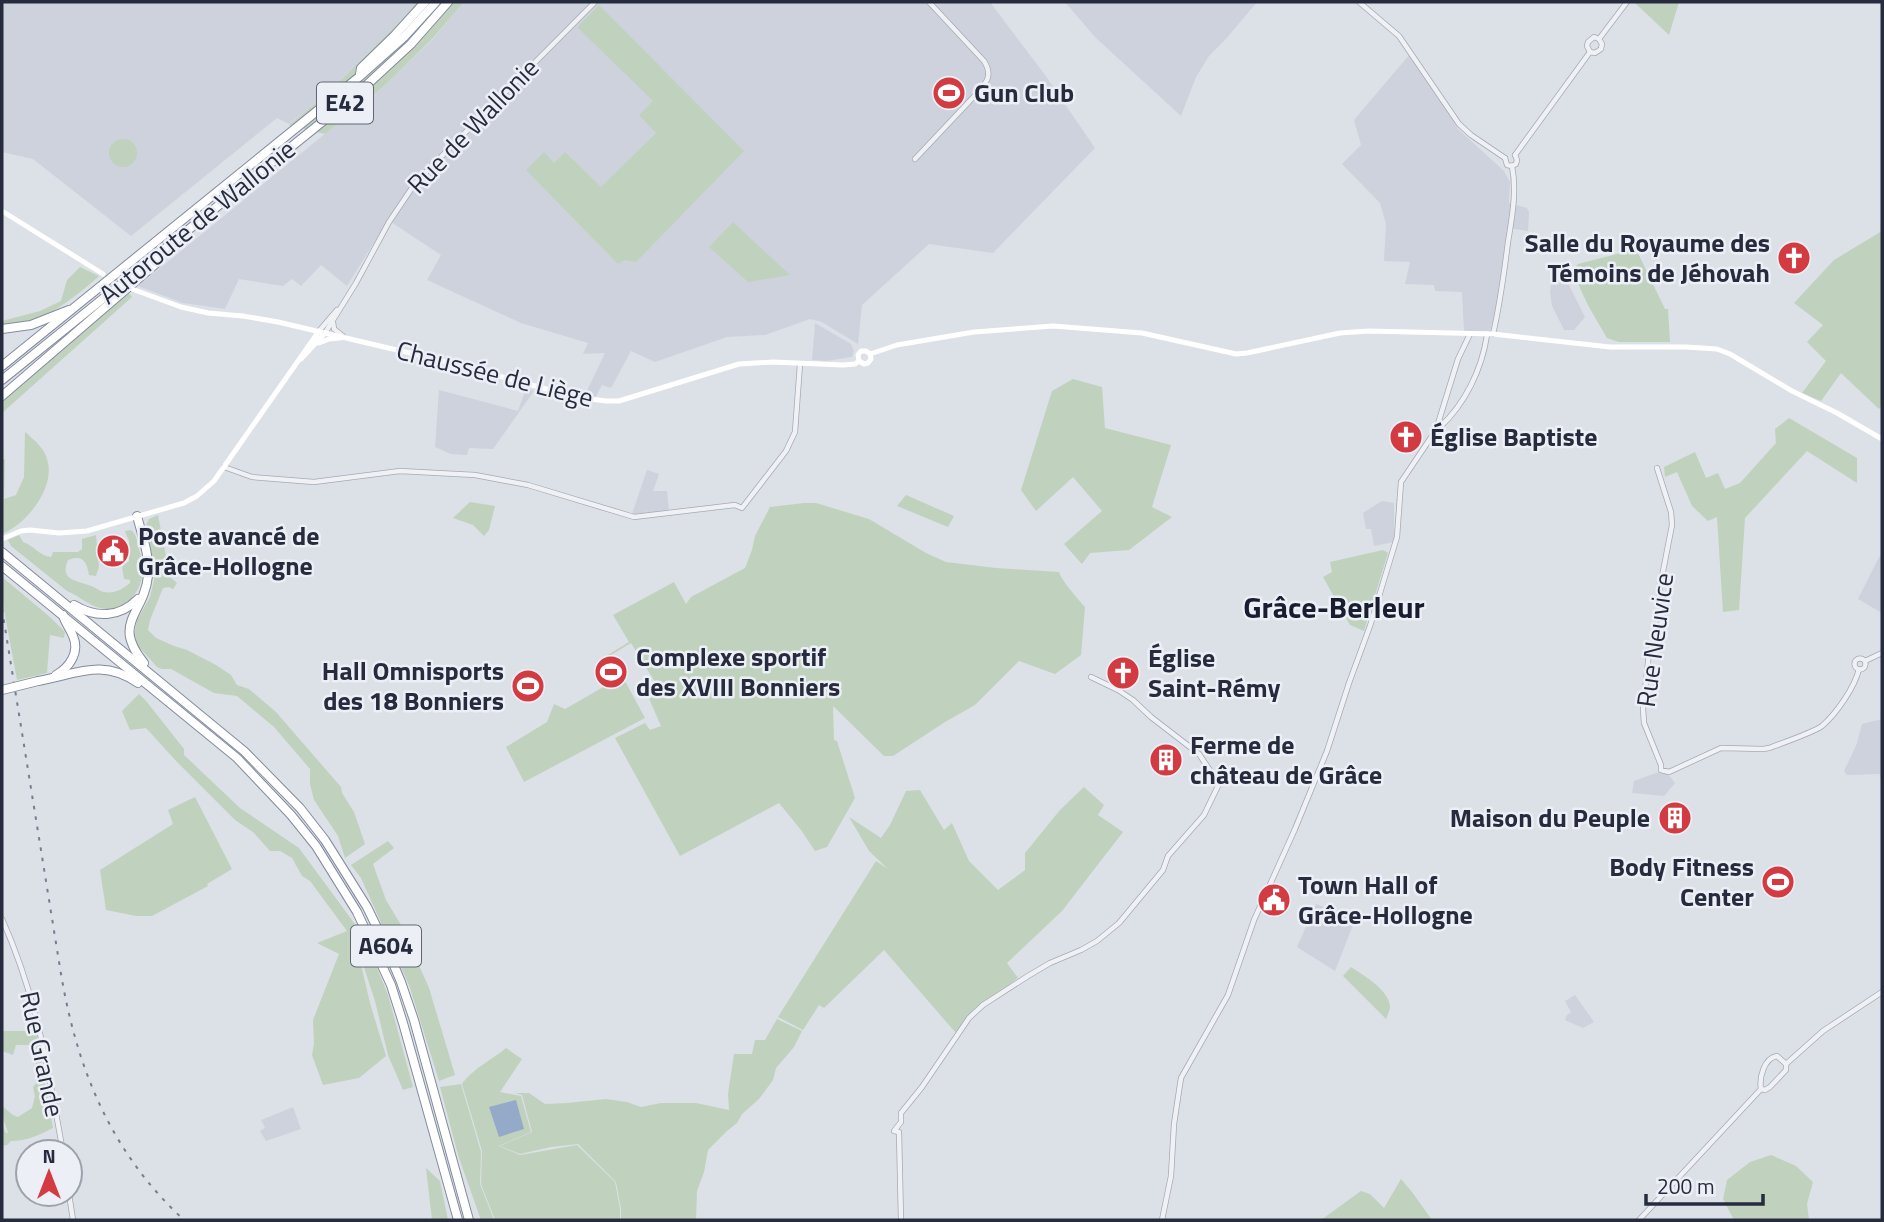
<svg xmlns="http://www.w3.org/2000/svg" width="1884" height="1222" font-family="'Titillium Web',sans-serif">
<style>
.built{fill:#ced2dc}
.green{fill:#c0d2bd}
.water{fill:#95a9c9}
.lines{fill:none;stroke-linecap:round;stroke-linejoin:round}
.tertiary-casing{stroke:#a5aab4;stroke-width:6}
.motorway-casing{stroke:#838b9e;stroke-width:10}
.tertiary{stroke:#eff1f5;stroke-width:4.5}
.secondary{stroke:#fff;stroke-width:5}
.motorway{stroke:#fff;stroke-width:8}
.rail{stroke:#757d91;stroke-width:2;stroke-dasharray:3.5 7;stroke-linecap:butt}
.motorway-bridge-casing{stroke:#838b9e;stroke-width:10;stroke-linecap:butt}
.motorway-bridge{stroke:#fff;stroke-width:8}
.labels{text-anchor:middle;stroke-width:5;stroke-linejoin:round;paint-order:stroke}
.shield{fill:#eceff5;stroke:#616675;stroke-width:2}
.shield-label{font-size:24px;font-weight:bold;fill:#262c3e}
.poi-label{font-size:26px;font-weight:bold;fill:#262c3e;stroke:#eceff5;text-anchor:start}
.street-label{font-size:26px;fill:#262c3e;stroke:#eceff5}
.quarter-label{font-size:30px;font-weight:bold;fill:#181d2f;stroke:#eceff5}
</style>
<rect width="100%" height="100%" fill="#dce0e7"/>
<g class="built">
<path d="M2,2H416L406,15L328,93L289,124L277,118L131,236L33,159L2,152Z"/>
<path d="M464,2H990L1045,75L1095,148L993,253L929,244L862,305L858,344L822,322L810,319L765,335L727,337L655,362L631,351L611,388L602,385L595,398L584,397L605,353L583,354L588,343L521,323L427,280L441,255L388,220L347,286L321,265L301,286L292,279L283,286L239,279L225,309L183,303L138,286L385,85L433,39Z"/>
<path d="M1065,2H1257L1225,40L1209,56L1196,77L1181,116L1095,37Z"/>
<path d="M1410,54L1439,96L1458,129L1504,171L1510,182L1509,203L1527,208L1529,212L1528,231L1508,228L1498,301L1490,331L1464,332L1462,292L1435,291L1434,285L1405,284L1410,262L1384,261L1386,224L1380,203L1342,164L1361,145L1354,120Z"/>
<path d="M1561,269L1585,317L1574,330H1564L1552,306L1550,292L1552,276Z"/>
<path d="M815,323L851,344L854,351L852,357L826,361L812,360Z"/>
<path d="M526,388L534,391L493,449L469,448L467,455L451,454L435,447L439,390L518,411Z"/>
<path d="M647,470L659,474L653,491H667L669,511L647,514L646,509L645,515L632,514Z"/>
<path d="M1382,501L1394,503V542L1374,546L1371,529H1366L1363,513Z"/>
<path d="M1882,554V613L1858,599L1879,557Z"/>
<path d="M1882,719V778H1880V774L1847,775L1844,771L1856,746L1862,724Z"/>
<path d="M1659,772L1667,773L1675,783L1664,796L1632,793L1634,781Z"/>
<path d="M1316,904L1355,920L1335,971L1297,947Z"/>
<path d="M1575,995L1594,1022L1583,1028L1565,1020L1566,1016L1571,1012L1565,1001Z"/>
<path d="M293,1107L301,1129L266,1141L260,1131L265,1128L261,1120Z"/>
</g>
<g class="green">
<path d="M416,2H464L433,38L385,85L325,134L289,125L328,93L406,15Z"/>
<path d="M1634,2H1679L1669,35Z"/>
<path d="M599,5L744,151L636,262L625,260L618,264L526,170L544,152L554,163L565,152L601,187L656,133L639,115L653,101L577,27Z"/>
<circle cx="123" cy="153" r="14"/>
<path d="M733,222L790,275L748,282L709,247Z"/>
<path d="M1882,231V405L1879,409L1841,373L1821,401L1802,393L1826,361L1807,342L1823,325L1794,303L1834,260Z"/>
<path d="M1636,249L1665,309H1668L1670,342H1619L1607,338C1595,317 1579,293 1574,269L1578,264Z"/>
<path d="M80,267L99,276C85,289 57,311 40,318C28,323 15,324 2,326V321L40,311L61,301L67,280Z"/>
<path d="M127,291L132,297L2,413V402Z"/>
<path d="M1073,379L1102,387L1105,428L1171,445L1152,507L1172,517L1129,550L1090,553L1082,564L1064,544L1102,511L1073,477L1036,511L1021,490L1052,391Z"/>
<path d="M1789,418L1857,458V483L1807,451L1745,518L1739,610L1723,612L1717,517L1708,521L1692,506L1677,472L1665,477L1664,467L1695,452L1706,478L1718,473L1725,489L1740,483L1776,443L1775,429Z"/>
<path d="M25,432C35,441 46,449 48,463C54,490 25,525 2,534V460L5,459L4,499L16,495L24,477Z"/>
<path d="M906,495L954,516L948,527L897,506Z"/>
<path d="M470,502L495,506L489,530L484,536L473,525L453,518Z"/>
<path d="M804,503H816L869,519L926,553L946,562L996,568L1059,572C1061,580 1078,599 1085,607L1081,655L1055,674L1019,661L975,705L945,722L893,756H884L833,706L834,740L837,741L855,798L827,847L815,851L801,830L779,803L680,856L615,738L645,723L650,730L661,726L644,687L655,682L631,643L611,655L645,718L524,782L506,747L547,722L554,704L565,709L607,685L598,661L629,642L613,615L674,582L686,604L691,597L745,568L752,550L755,536L770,507Z"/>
<path d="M158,515L170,577L177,583L173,589L169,587L163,588L150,620L148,630L156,638L174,646L187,650L216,665L231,675L237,685L249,689L276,712L341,787L342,793L354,812L365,844L345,858L338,836L314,800L310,784V769L274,727L237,696L214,693L171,669H162L157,667L139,647L136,642L135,630L137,620L150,597L154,580L153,558L146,536V525L149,519Z"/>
<path d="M131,530C137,535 137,541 139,549C141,556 143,564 143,570C142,590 128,610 106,609C91,608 80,596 67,591L11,546L8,540L19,535L23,542C35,546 39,556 51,557L53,552H78L82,549V539L96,535L99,566L96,576L89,575C87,562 83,554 68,560C60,579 74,580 88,585C94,586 99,591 104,592C114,594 123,589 130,583V580L124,579L122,567L129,561V541L125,531Z"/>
<path d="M1383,550L1388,553L1364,631L1350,625L1323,577L1332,572L1330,562Z"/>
<path d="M2,577L50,617L65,632L64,638L50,635L47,673L17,680L2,599Z"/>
<path d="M139,694L147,702L184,749V755L240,808L299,848L360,931L365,939L388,995L413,1087L403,1090L388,1055L375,1001L356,943L370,1003L386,1056L359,1078L323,1085L312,1055L314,1043L313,1020L339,954L317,943L347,931L310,881L302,876L292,858L280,851H270L253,832L235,820L177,762L146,728L130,730L122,711Z"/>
<path d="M1084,787L1104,805L1098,815L1123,832L1062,911L1007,963L1018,978L983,1005L960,1029L955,1032L884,950L824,1008L819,1005L803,1030L778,1017L876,861L888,869L869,851L849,817L881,838L890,825L906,791L920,790L944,830L952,823L969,861L998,890L1025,870V853L1060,810Z"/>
<path d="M195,797L232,869L207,884L208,886L152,916H136L106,910L100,870L173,824L168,810Z"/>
<path d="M388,841L394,848L373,864L386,900L401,925L429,988L455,1075L439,1081L409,985L361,878L351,865Z"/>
<path d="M1351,967C1363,975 1391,991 1390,1008C1390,1009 1387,1017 1386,1019L1343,976Z"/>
<path d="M777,1019L802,1031L794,1047L776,1068L773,1080L759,1099L742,1114L737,1123L727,1131L708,1150L704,1172L697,1191L696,1220H621V1209L616,1182L578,1144L551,1147L520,1154L500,1146L532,1132L522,1095L515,1093H529L545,1104L567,1103L606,1099L627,1102L641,1107L661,1103H696L729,1110L728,1094L734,1054H752L755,1040H765Z"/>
<path d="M2,1031H36L53,1128C39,1135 27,1141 11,1141L7,1145L2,1146V1125L6,1133H8L2,1114V1106L13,1115L18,1117L32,1108L35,1096L33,1087L38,1081L34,1045H16L13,1055L2,1051Z"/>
<path d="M506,1048L522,1059L500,1092L521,1096L531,1132L499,1146L520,1155L577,1145L615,1182L620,1209V1220H495L481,1184L482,1151L462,1084C471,1070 493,1059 506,1048Z"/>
<path d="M461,1084L481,1152L480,1184L494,1220H481L459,1158L440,1087Z"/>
<path d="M1771,1155L1796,1166L1813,1182L1807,1204L1809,1220H1734L1723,1199L1727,1180L1750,1162Z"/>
<path d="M426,1168L440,1181L448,1220H432Z"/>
<path d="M1401,1179L1412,1192L1432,1220H1321L1361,1191L1370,1194L1384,1208Z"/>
</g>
<path class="water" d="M516,1100L524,1129L499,1137L489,1107Z"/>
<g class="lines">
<defs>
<g id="tertiary">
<path d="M1359,2L1399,36L1459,124L1471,135L1505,158"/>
<path d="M1590,52L1587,46L1588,42L1594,37L1599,39"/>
<path d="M1515,155L1590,52L1595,53L1601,49L1602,44L1599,39L1627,2"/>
<path d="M1505,158L1507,165L1512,166"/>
<path d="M915,159L982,88C989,79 991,72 984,61L929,2"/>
<path d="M1512,166L1516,164L1517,160L1515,155"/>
<path d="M333,322L334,329L343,336"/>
<path d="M319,331L337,310"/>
<path d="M325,333L356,283L389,222L416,182L595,2"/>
<path d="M1493,334C1500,304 1504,274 1508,242C1512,217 1517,192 1512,166"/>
<path d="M1440,427C1465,404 1482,369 1487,335"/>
<path d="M224,467L252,477L314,482L400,471L475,475L528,485L634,517L735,505L742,508L786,451L795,432L800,364"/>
<path d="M1657,468L1671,512L1672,525L1659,592L1663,619L1649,653L1643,709L1644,723L1661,765V770L1669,772L1721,748L1763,749L1769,748C1780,744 1814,732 1822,726C1836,714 1855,687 1859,669"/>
<circle cx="1860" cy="664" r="5.5"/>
<path d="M1865,661L1882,653"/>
<path d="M2,919C37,997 48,1069 63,1152"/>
<path d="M1786,1064L1823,1031L1882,992"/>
<path d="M69,1194L73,1220"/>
<path d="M901,1220L899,1132L894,1131L901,1122V1113L922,1087L969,1018L983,1005L1028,976L1050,963L1081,950L1097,941L1119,923L1163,870L1168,856L1204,815L1219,784L1199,754L1151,717L1133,700L1118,690L1091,677"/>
<path d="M1162,1220L1171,1176L1174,1124L1181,1078L1228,995L1254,920L1295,829L1327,751L1349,683L1370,626L1397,537L1401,482L1436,430L1458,359L1470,334"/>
<path d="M1639,1220L1761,1089L1765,1090L1770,1087L1786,1070V1064L1777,1056C1764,1058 1759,1078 1761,1089"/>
</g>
<g id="motorway">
<path d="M360,74L361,68L395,35L425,2"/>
<path d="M2,329L31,325L69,310"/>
<path d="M2,366L359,77L404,37L436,2"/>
<path d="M2,380L358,93L411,44L448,2"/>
<path d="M2,396L159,261L162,249"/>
<path d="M137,516C142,535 150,556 148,576C144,615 111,622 144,663"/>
<path d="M2,552L244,751L300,808L325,840L367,907L385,944L401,982L414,1020L469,1220"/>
<path d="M2,566L237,758L291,815L316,846L357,912L391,985L403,1023L458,1220"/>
<path d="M74,605C96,618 119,618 138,599"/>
<path d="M56,675C70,667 80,652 73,636C70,628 65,623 63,615"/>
<path d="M38,681C77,674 102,658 138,683"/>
</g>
</defs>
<use href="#tertiary" class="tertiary-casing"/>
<use href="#motorway" class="motorway-casing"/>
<use href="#tertiary" class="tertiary"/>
<g class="secondary">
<path d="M2,211L103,274"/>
<path d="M132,289L181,307L208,313L243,316L278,322L435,359L576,397L606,401H619L739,364L773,362L843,365L855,364L859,361"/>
<path d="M319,343L329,339L340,338"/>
<path d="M870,354L897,345L974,332L1053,326L1142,333L1236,354L1247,353L1340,333L1369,331L1493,334L1610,347H1686L1717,349L1730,354L1792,391L1837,413L1882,439"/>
<path d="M301,359L325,333"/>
<path d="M859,361L858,355L861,351H866L870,354"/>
<path d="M859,361L864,364L868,363L871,359L870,354"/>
<path d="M2,539L21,531L30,530L59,533L87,531L184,503L197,496L214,481L319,331"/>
</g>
<use href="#motorway" class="motorway"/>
<path class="rail" d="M2,609L61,974C77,1069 111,1153 184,1220"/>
<defs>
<path id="motorway-bridge" d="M2,690L38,681"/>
</defs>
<use href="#motorway-bridge" class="motorway-bridge-casing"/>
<use href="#motorway-bridge" class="motorway-bridge"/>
</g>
<defs>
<symbol id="stadium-disc" viewBox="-11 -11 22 22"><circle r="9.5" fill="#d33b42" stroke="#eceff5"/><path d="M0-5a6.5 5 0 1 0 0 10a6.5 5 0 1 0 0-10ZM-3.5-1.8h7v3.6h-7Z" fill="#fff"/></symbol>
<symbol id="church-disc" viewBox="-11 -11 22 22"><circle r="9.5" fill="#d33b42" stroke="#eceff5"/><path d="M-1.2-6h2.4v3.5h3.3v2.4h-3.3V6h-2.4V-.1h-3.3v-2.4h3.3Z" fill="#fff"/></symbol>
<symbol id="civic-disc" viewBox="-11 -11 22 22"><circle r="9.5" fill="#d33b42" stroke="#eceff5"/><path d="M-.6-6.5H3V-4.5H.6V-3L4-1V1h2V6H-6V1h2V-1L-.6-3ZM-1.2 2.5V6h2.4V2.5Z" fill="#fff"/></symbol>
<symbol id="building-disc" viewBox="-11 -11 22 22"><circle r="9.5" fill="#d33b42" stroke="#eceff5"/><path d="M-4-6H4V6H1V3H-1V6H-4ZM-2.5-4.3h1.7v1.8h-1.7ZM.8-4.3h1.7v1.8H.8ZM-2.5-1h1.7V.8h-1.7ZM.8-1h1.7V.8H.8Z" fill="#fff"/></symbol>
</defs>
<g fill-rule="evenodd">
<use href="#stadium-disc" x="930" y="74" width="38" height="38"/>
<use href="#church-disc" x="1775" y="239" width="38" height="38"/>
<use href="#church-disc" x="1387" y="418" width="38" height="38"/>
<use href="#civic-disc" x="94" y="532" width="38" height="38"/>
<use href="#stadium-disc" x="592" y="653" width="38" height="38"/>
<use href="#church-disc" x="1104" y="654" width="38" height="38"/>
<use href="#stadium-disc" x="509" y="667" width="38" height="38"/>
<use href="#building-disc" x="1147" y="741" width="38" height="38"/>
<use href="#building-disc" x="1656" y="799" width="38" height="38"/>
<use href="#stadium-disc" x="1759" y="863" width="38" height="38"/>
<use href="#civic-disc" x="1255" y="881" width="38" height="38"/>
</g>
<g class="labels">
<g class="shield">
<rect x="317" y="82.5" width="56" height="41" rx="5"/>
<rect x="351" y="925.5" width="70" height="41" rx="5"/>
</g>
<g class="shield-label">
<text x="345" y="111">E42</text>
<text x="386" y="954">A604</text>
</g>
<g class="poi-label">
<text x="974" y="102">Gun Club</text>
<text x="1770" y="252" text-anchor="end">Salle du Royaume des<tspan x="1770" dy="30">Témoins de Jéhovah</tspan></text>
<text x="1430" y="446">Église Baptiste</text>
<text x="138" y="545">Poste avancé de<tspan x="138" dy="30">Grâce-Hollogne</tspan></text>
<text x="636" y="666">Complexe sportif<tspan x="636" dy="30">des XVIII Bonniers</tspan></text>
<text x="1148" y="667">Église<tspan x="1148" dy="30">Saint-Rémy</tspan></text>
<text x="504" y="680" text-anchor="end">Hall Omnisports<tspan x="504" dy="30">des 18 Bonniers</tspan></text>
<text x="1190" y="754">Ferme de<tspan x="1190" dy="30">château de Grâce</tspan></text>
<text x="1650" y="827" text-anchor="end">Maison du Peuple</text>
<text x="1754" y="876" text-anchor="end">Body Fitness<tspan x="1754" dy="30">Center</tspan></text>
<text x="1298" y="894">Town Hall of<tspan x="1298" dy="30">Grâce-Hollogne</tspan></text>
</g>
<g class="street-label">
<text transform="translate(473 126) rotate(-46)" y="9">Rue de Wallonie</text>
<text transform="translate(197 222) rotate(-39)" y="9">Autoroute de Wallonie</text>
<text transform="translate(495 374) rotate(14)" y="9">Chaussée de Liège</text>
<text transform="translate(1655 640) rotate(-82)" y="9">Rue Neuvice</text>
<text transform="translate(42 1054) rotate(78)" y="9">Rue Grande</text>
</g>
<g class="quarter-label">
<text x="1334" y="618">Grâce-Berleur</text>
</g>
</g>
<rect width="1884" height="1222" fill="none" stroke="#262c3e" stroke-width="7"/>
<g transform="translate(49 1173)"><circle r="33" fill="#eceff5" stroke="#9da1ac" stroke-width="2"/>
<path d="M0-5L12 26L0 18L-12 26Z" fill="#d33b42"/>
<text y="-10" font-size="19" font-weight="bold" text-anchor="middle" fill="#262c3e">N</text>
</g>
<path d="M1646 1194v10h117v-10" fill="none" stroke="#262c3e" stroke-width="3.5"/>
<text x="1657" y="1194" font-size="21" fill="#262c3e" stroke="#eceff5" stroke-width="5" paint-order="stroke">200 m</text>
</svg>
